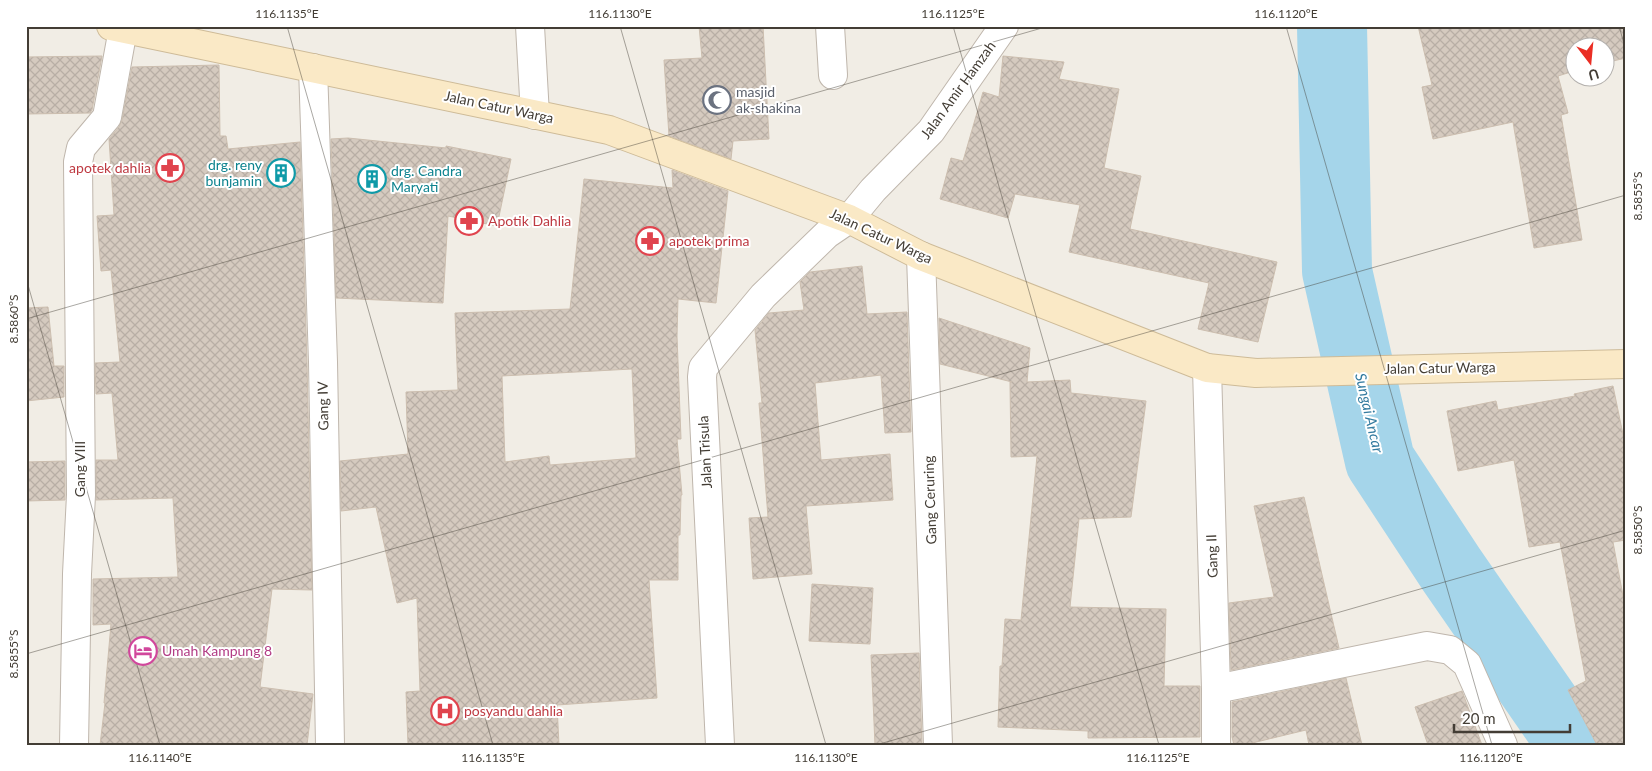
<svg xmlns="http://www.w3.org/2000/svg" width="1652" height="771" font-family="Lato,sans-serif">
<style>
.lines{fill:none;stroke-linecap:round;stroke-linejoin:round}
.river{stroke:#a5d5ea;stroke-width:70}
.building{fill:url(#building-cross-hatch);stroke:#ccbeaf;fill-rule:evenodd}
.minor-casing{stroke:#bfb6ac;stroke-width:30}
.tertiary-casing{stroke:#bfb6ac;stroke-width:30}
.secondary-casing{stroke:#cebb98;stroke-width:30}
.minor{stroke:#fff;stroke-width:28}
.tertiary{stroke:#fff;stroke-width:28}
.secondary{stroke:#fae9c6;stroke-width:28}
.ticks{fill:none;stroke:#433d35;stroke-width:1;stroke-opacity:0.45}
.labels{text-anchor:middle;stroke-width:4;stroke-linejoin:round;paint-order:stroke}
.street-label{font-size:14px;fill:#433d35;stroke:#fff}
.worship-label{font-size:14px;fill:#5b616d;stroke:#fff;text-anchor:start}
.culture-label{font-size:14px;fill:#0d838f;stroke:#fff;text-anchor:end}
.health-label{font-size:14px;fill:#be3a42;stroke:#fff;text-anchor:start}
.hotel-label{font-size:14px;fill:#b23c85;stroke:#fff;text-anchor:start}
.water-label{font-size:15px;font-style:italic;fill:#357ca0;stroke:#fff}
.neatline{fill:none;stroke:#433d35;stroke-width:2}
.ticks-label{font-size:12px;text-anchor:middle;fill:#433d35}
</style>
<defs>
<pattern id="building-cross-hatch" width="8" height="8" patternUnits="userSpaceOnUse" patternTransform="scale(1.25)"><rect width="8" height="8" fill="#d5cabf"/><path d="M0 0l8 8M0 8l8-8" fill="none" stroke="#b8aea5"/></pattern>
</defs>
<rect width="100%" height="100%" fill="#f1ede5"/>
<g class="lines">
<path class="river" d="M1332,26L1337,271L1380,461L1451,569L1561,728L1567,745"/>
</g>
<g class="building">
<path d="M699,26H763L769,139L733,141L731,159L669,136L664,60L702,58Z"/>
<path d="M1418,26H1626V58L1604,63V48H1574V71L1558,76L1568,113L1561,115L1582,240L1534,248L1513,122L1433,139L1422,87L1432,85Z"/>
<path d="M102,56L92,110L90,113L26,114V57Z"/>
<path d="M1003,56L1064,62L1059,79L1119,89L1104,168L1141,176L1130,229L1277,262L1258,342L1198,329L1209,283L1069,252L1080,205L1015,194L1008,218L940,199L951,158L963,161L983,92L999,97Z"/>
<path d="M219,65L220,136H226L228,149L300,142L307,362L312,590L272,589L260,687L313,694L307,745H100L105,703H104L111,624L93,625V579L178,577L173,498L96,500V460H118L112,393L96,394L95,363L120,362L111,270L101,271L97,216L114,215L109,139L119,127L122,120L132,67Z"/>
<path d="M348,138L446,148V146L511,159L497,226L448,216L443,303L336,298L331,139Z"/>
<path d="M672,170L728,191L716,303L678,299L677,336L681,439H677L682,495H681L680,535H678V580H649L657,698L557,705L559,745H408L406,692L420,691L417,598L397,603L376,507L341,511L340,461L408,454L406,392L458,390L455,313L570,309L584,179L673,188ZM632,369L636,458L550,465L549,456L505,462L502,376Z"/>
<path d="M862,266L867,314L907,312L911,432L885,433L881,375L815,383L821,460L890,454L893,500L806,506L812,574L753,579L749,518L768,517L759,403H762L755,330L769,313L804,310L800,282L810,272Z"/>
<path d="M48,307L54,366H64V397L26,401V308Z"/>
<path d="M939,318L1030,348L1027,382L1070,380L1071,393L1146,401L1131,517L1079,519L1070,607L1166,609L1164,686H1200V737L1088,738V731L998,727L1000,666H1002L1005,619L1021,620L1037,456L1011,457L1010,382H1012L940,364Z"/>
<path d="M1613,386L1626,449V540L1613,542L1626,612V745H1597L1568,690L1586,681L1560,542L1529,547L1514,460L1458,471L1447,411L1496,401L1498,410L1575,396L1574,394Z"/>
<path d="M65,461V500L26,501V462Z"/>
<path d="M1304,497L1339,648L1231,670L1229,603L1274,597L1254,506Z"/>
<path d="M812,584L873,588L870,644L809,641Z"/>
<path d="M919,653L922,745H875L871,655Z"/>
<path d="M1346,678L1362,745H1309L1306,730L1244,745H1234L1232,737V702Z"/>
<path d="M1462,691L1482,745H1428L1415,707Z"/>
</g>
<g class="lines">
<defs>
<g id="minor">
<path d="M530,26L535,115"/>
<path d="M830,26L833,75"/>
<path d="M313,68L323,362L330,745"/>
<path d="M921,256L938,745"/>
<path d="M1207,368L1216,689V745"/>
<path d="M1216,689L1427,646L1450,650L1467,664L1503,745"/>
<path d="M74,745L77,574L81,495L78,162L81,148L107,117L123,29"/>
<path d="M720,745L702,377L703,368L763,296L827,234L849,219"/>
</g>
<path id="tertiary" d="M849,219L873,190L931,131L1004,26"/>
<path id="secondary" d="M111,26L609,130L849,219L921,256L1207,368L1256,373L1626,364"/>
</defs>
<use href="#minor" class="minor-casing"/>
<use href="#tertiary" class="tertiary-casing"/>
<use href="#secondary" class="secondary-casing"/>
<use href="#minor" class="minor"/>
<use href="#tertiary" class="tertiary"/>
<use href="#secondary" class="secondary"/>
</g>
<path class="ticks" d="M287,26L493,745M620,26L826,745M953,26L1159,745M1286,26L1492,745M1619,26L1626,51M26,278L160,745M26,319L1049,26M26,654L1626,195M876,745L1626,530"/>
<defs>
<symbol id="mosque-ring" viewBox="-11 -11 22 22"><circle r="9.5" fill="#fff" stroke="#6b7280" stroke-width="1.5"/><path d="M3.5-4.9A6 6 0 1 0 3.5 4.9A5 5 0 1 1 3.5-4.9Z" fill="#6b7280"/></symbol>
<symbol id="pharmacy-ring" viewBox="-11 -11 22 22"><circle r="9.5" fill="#fff" stroke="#e0444e" stroke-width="1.5"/><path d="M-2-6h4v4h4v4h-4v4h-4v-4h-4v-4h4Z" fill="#e0444e"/></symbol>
<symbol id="building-ring" viewBox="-11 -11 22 22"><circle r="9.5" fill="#fff" stroke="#0f9aa8" stroke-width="1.5"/><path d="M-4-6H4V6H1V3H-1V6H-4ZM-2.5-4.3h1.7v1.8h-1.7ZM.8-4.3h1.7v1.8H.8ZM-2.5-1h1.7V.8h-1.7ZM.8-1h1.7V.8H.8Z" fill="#0f9aa8"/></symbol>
<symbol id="hotel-ring" viewBox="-11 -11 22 22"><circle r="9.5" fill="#fff" stroke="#d1479c" stroke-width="1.5"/><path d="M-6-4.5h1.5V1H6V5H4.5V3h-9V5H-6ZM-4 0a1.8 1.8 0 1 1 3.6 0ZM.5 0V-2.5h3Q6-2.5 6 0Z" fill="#d1479c"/></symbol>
<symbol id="hospital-ring" viewBox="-11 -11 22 22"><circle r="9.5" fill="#fff" stroke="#e0444e" stroke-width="1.5"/><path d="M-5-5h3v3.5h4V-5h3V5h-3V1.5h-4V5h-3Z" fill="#e0444e"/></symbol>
</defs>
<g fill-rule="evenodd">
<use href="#mosque-ring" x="701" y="84" width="32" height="32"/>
<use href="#pharmacy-ring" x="154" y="152" width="32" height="32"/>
<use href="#building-ring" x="265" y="157" width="32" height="32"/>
<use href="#building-ring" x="356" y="163" width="32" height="32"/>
<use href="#pharmacy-ring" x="453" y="205" width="32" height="32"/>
<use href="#pharmacy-ring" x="634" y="225" width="32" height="32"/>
<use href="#hotel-ring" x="127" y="635" width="32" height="32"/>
<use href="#hospital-ring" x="429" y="695" width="32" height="32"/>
</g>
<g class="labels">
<g class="street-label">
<text transform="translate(958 90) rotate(-54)" y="5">Jalan Amir Hamzah</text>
<text transform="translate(499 107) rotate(12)" y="5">Jalan Catur Warga</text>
<text transform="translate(881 236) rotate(25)" y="5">Jalan Catur Warga</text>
<text transform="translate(1440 368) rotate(-1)" y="5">Jalan Catur Warga</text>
<text transform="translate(323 406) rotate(-91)" y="5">Gang IV</text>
<text transform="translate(705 452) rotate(-93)" y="5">Jalan Trisula</text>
<text transform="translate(80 469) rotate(-90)" y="5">Gang VIII</text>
<text transform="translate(930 500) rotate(-92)" y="5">Gang Ceruring</text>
<text transform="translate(1212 556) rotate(-92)" y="5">Gang II</text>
</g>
<g class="worship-label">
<text x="736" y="97">masjid<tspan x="736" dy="16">ak-shakina</tspan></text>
</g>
<g class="culture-label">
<text x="262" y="170">drg. reny<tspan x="262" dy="16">bunjamin</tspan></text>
<text x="391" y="176" text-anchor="start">drg. Candra<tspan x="391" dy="16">Maryati</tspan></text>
</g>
<g class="health-label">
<text x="151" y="173" text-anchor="end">apotek dahlia</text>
<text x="488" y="226">Apotik Dahlia</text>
<text x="669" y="246">apotek prima</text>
<text x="464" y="716">posyandu dahlia</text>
</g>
<g class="hotel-label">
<text x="162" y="656">Umah Kampung 8</text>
</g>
<g class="water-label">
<text transform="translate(1369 413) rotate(77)" y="5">Sungai Ancar</text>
</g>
</g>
<rect width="1652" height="771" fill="none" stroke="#ffffff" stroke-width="55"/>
<g transform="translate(1590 62) rotate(164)"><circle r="24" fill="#ffffff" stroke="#b4b1ae"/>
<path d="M0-4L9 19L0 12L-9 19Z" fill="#ea2e24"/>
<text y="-8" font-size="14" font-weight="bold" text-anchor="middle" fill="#433d35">U</text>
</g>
<path d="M1454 724v8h116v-8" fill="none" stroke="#433d35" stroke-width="2.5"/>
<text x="1462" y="724" font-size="15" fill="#433d35" stroke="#ffffff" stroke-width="4" paint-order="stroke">20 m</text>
<rect x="28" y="28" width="1596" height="716" class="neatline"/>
<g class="ticks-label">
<text x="287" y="18">116.1135°E</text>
<text x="620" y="18">116.1130°E</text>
<text x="953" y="18">116.1125°E</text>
<text x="1286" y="18">116.1120°E</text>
<text transform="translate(1638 196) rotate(-90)" y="4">8.5855°S</text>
<text transform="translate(14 319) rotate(-90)" y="4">8.5860°S</text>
<text transform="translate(1638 530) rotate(-90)" y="4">8.5850°S</text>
<text transform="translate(14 654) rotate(-90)" y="4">8.5855°S</text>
<text x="160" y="762">116.1140°E</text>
<text x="493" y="762">116.1135°E</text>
<text x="826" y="762">116.1130°E</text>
<text x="1158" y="762">116.1125°E</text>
<text x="1491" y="762">116.1120°E</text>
</g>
</svg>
